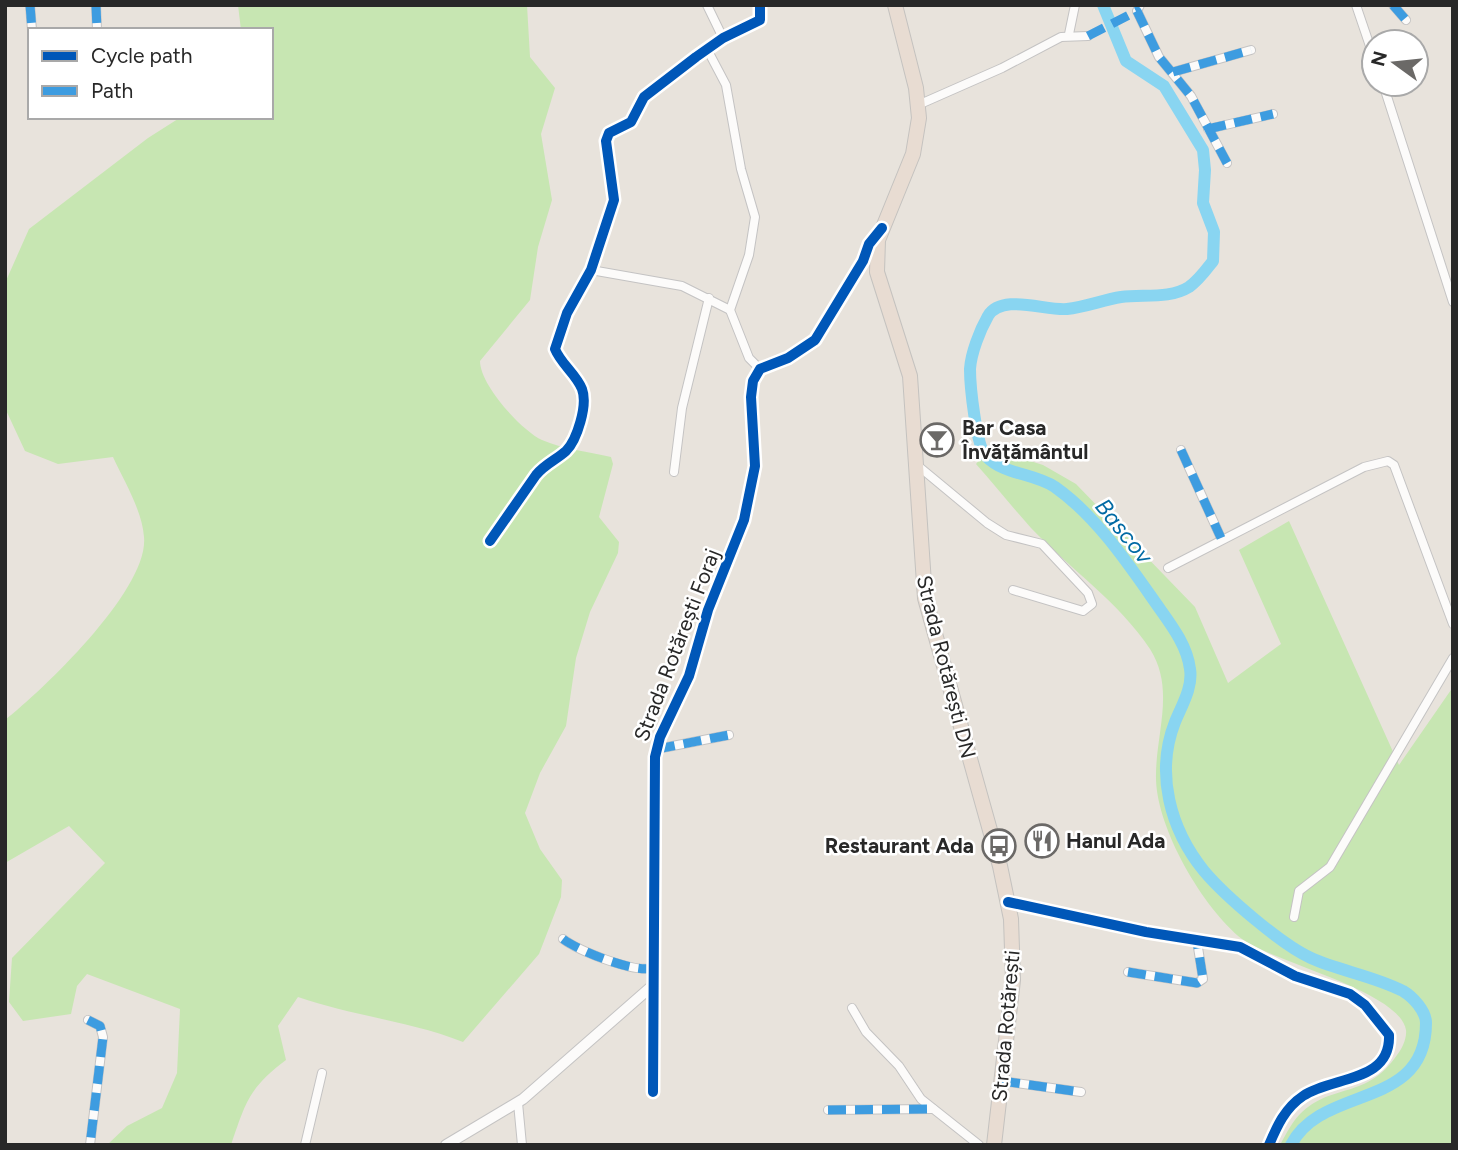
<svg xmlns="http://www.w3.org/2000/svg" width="1458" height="1150" font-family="Figtree,sans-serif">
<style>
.green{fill:#c7e6b2}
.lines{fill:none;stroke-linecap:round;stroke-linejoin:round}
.river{stroke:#89d5f1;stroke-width:12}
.street-casing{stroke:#c4c3c3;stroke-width:10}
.secondary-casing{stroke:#c4c3c3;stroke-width:12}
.highway-casing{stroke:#c4c2bf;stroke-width:16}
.street{stroke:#fcfbfa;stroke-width:8}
.secondary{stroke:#fcfbfa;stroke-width:10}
.highway{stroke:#e8dcd2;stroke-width:14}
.quiet{stroke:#3d9ce0;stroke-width:9;stroke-dasharray:18 9;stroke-linecap:butt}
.cycleway-casing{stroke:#fff;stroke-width:15}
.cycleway{stroke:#0057b8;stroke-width:10}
.labels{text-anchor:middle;stroke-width:5;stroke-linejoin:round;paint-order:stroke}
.poi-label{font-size:21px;font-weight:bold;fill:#282828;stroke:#fff;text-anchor:start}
.street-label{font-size:21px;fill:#282828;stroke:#fff}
.water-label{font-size:23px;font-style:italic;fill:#016aa4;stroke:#fff}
</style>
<rect width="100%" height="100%" fill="#e8e3dc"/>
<g class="green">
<path d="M238,5H527L530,57L555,88L541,134L552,200L538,247L530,300L480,361C480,385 521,430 542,440C562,449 590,452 611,457L613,464L599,517L619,542L618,553L590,612L576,658L566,726L540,773L525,813L540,849L562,880L561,897L539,954L463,1042C410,1021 353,1016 298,997L278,1026L286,1060C249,1088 246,1101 231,1145H107L127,1126L162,1108L177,1073L180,1009L87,974L77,986L71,1014L23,1021L9,1002L12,958L105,863L69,826L5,863V720C44,689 149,589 144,537C142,510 124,481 113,457L58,464L25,451L5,408V283L29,229L148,138L181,117H271V30H241Z"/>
<path d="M989,448L1043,465L1076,484L1195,607L1228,683L1281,644L1239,550L1289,521L1399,765L1453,687V1145H1280C1286,1134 1292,1122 1300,1114C1333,1082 1366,1100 1397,1055C1402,1049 1407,1038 1406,1030C1400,991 1273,962 1242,939C1203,908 1157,829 1156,779C1155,735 1176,690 1150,649C1119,602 1070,569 1031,528C1012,507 995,485 976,464Z"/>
</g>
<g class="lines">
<path class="river" d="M1103,5L1126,61L1164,86L1203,150L1205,170L1203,203L1214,232L1213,261C1206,270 1199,280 1189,287C1170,299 1143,294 1121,297C1103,300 1085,307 1067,309C1045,311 1002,293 988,316C980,330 971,353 970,369C970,385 976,446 986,456C1004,475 1034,473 1055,487C1096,516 1127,562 1155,602C1169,622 1187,644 1190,669C1193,687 1182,705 1175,722C1155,773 1170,829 1204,871C1225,896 1282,945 1311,958C1340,971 1374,976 1403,991C1413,997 1426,1011 1426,1023C1426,1111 1322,1084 1291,1145"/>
<defs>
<g id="street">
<path d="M30,5L32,30"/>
<path d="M96,5L97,30"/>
<path d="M707,5L723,38"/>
<path d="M1140,5L1137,11L1159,57L1191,96L1227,163"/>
<path d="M1356,5L1374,58"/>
<path d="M1393,5L1406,20"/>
<path d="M1069,34L1075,5"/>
<path d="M707,49L726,85L741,169L755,217L749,255L730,310L749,358L760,369"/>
<path d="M1173,72L1251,50"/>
<path d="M1383,84L1453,302"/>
<path d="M918,105L1002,68L1061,37L1088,36"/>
<path d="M1208,129L1273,114"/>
<path d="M591,270L682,286L730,310"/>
<path d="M1181,450L1221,538"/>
<path d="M917,465L987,523L1006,535L1042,544L1088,593L1092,604L1083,611L1013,590"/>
<path d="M674,472L682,408L709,298"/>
<path d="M490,541L536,475C545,464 556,460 566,451C577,440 588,405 582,389C576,374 561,364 555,349L567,313L591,270L614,200L606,141L609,133L631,122L644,97L696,57L723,38L760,20V5"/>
<path d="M1168,568L1364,467L1388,461L1394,465L1453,624"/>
<path d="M657,749L729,735"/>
<path d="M1008,902L1146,932L1240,947L1295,976L1350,994L1365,1005L1389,1035C1391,1083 1332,1076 1303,1096C1285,1108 1277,1126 1269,1145"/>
<path d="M1294,917L1299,891L1330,867L1453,658"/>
<path d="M563,939C579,951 634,973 652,968"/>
<path d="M1128,972L1197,983L1203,979L1197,941"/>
<path d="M652,986L653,1092"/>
<path d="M852,1008L866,1032L899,1066L921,1099L979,1145"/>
<path d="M88,1020L100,1026L103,1037L90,1145"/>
<path d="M1002,1081L1081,1092"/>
<path d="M518,1103L522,1145"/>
<path d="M828,1110L933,1109"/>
<path d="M305,1145L322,1073"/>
</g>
<path id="secondary" d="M446,1145L523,1099L652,986L655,757L660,737L689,676L708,610L744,520L755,466L751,397L753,381L760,369L788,358L815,340L880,230"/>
<path id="highway" d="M895,5L916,88L919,118L913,154L878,240L877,272L910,376L925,598L1000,866L1011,919L1013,980L994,1145"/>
</defs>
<use href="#street" class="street-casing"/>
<use href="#secondary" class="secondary-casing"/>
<use href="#highway" class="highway-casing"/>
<use href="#street" class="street"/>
<use href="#secondary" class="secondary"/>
<use href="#highway" class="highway"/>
<g class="quiet">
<path d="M30,5L32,30"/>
<path d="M96,5L97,30"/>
<path d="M1393,5L1406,20"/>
<path d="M1088,36L1137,11L1159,57L1191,96L1227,163"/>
<path d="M1173,72L1251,50"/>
<path d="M1208,129L1273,114"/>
<path d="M1181,450L1221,538"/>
<path d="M657,749L729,735"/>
<path d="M563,939C579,951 634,973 652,968"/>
<path d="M1128,972L1197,983L1203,979L1197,941"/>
<path d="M88,1020L100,1026L103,1037L90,1145"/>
<path d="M1002,1081L1081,1092"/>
<path d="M828,1110L933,1109"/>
</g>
<defs>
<g id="cycleway">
<path d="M490,541L536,475C545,464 556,460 566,451C577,440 588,405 582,389C576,374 561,364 555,349L567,313L591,270L614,200L606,141L609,133L631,122L644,97L696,57L723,38L760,20V5"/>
<path d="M1008,902L1146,932L1240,947L1295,976L1350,994L1365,1005L1389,1035C1391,1083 1332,1076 1303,1096C1285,1108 1277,1126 1269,1145"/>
<path d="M653,1092L655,757L660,737L689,676L708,610L744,520L755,466L751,397L753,381L760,369L788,358L815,340L863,261L869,244L882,228"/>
</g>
</defs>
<use href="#cycleway" class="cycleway-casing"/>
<use href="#cycleway" class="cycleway"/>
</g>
<defs>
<symbol id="bar-ring" viewBox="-11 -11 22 22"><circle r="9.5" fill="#fff" stroke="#6b6967" stroke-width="1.5"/><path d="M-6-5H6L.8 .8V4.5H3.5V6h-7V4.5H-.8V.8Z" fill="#6b6967"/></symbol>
<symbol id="restaurant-ring" viewBox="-11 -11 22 22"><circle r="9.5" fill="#fff" stroke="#6b6967" stroke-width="1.5"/><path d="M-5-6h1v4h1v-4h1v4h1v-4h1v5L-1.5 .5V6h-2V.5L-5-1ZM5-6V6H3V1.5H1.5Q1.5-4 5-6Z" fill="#6b6967"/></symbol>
<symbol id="bus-ring" viewBox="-11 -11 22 22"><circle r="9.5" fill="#fff" stroke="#6b6967" stroke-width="1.5"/><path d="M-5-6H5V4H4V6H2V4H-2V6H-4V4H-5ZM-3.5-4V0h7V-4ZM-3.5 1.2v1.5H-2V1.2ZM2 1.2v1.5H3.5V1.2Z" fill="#6b6967"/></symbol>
</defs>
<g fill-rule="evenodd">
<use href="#bar-ring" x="918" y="421" width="38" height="38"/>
<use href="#restaurant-ring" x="1023" y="822" width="38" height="38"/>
<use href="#bus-ring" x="980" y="827" width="38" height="38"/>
</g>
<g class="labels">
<g class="poi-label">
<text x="962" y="435">Bar Casa<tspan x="962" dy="24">Învățământul</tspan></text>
<text x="1066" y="848">Hanul Ada</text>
<text x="974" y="853" text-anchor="end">Restaurant Ada</text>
</g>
<g class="street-label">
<text transform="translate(677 645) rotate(-69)" y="7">Strada Rotărești Foraj</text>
<text transform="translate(946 667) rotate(76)" y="7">Strada Rotărești DN</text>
<text transform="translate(1006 1026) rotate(-85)" y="7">Strada Rotărești</text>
</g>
<g class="water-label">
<text transform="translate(1124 531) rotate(51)" y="8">Bascov</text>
</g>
</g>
<rect width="1458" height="1150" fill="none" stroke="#282828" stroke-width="14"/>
<rect x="28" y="28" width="245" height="91" fill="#ffffff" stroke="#a9a9a9" stroke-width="2"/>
<rect x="42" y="51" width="35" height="10" fill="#0057b8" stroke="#a9a9a9" stroke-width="2"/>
<text x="91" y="63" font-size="21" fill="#282828">Cycle path</text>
<rect x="42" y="86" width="35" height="10" fill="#3d9ce0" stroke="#a9a9a9" stroke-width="2"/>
<text x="91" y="98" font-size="21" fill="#282828">Path</text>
<g transform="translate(1395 63) rotate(285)"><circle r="33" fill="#ffffff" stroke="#a9a9a9" stroke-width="2"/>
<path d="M0-5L12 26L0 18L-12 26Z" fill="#6b6967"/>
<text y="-10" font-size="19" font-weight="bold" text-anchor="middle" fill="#282828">N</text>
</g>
</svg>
